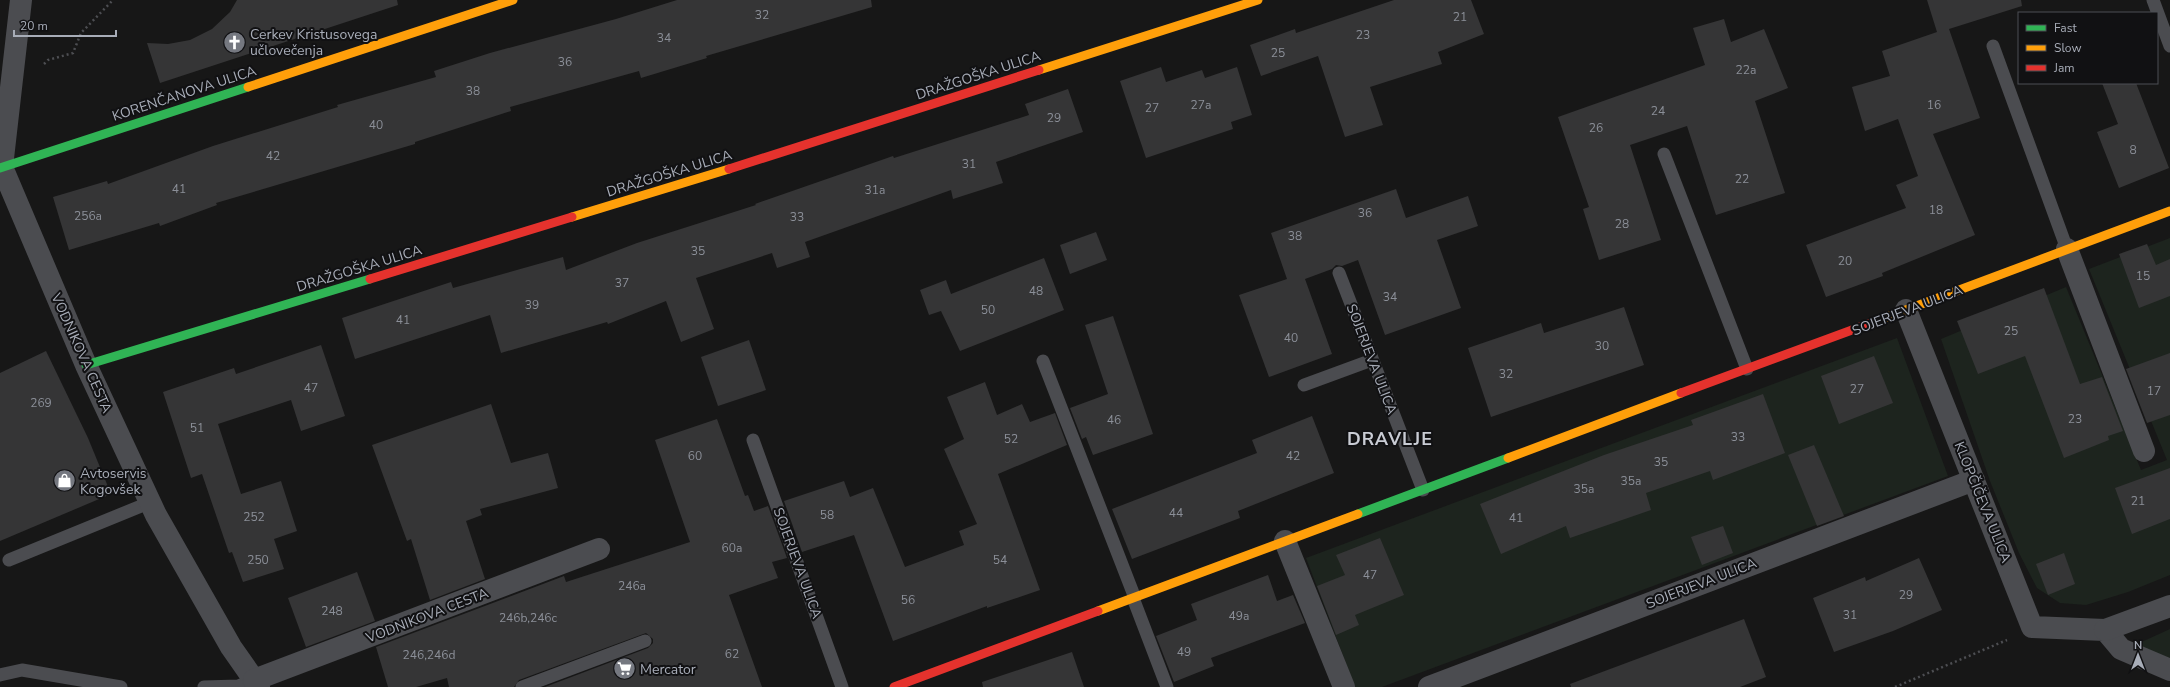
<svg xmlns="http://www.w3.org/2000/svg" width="2170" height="687" font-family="'Nunito Sans',sans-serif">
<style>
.green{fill:#1d241e}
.building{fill:#353536}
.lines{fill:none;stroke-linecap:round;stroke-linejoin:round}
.path{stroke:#4d4e52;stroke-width:2.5;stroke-dasharray:2 3;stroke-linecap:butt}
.lane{stroke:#4b4c50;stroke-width:13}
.street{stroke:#4b4c50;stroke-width:22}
.fast{stroke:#30b455;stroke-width:9}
.slow{stroke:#ff9f0a;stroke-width:9}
.jam{stroke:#e5322d;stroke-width:9}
.labels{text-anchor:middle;stroke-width:4;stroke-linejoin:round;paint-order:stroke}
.number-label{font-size:12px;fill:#8b8f98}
.poi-label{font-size:14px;fill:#a8adb8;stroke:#111113;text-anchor:start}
.street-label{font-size:14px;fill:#a8adb8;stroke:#111113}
.district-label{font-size:18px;font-weight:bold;letter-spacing:1px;fill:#c9ccd4;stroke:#111113}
</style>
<rect width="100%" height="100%" fill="#171717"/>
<g class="green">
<path d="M2170,238V575L2128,592L2086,605L2060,603L2037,588L2019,553L1990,481L1941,339L2066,287L2141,470L2167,460L2089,269Z"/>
<path d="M1897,338L1948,476L1382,687H1355L1306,558Z"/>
<path d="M2170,629V661L2135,645Z"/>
</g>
<g class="building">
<path d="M237,0H397L398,5L160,83L147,43L168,44L190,40L212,29L230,12Z"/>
<path d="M677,0H871L872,7L706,56L707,58L641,78L639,71L510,107L511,111L415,142V144L216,203L217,205L160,226L159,223L69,250L53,197L107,181L108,184L213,146L338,107L337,105L436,77L434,71L490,53L616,19Z"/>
<path d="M1394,0H1471L1484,34L1438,52L1442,64L1370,87L1383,125L1345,137L1318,56L1261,76L1250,45L1295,29L1296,33Z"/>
<path d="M1927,0H2021L2022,6L1949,29L1980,118L1933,134L1975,235L1882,273L1883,276L1826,297L1806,245L1906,208L1896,185L1918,176L1898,119L1865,131L1852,87L1890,76L1882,51L1937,32Z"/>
<path d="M1724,19L1731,42L1764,29L1788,88L1755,101L1785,193L1716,215L1687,126L1630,145L1661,240L1599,260L1583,209L1589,207L1558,117L1705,65L1693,28Z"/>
<path d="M1161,67L1166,82L1202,70L1205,78L1237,67L1252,115L1231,122L1233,129L1146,158L1120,81Z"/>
<path d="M2102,83H2136L2169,168L2119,188L2097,132L2118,124Z"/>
<path d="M1068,89L1083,132L996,162L1003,183L953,199L951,190L805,242L810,257L777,268L772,253L696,278L714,329L681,342L666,301L608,324L607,322L501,353L490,315L355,359L342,318L451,282L453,288L563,257L566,270L637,243L756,205L755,204L893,156L894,158L1029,115L1025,104Z"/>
<path d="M1396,189L1406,218L1468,196L1478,226L1437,240L1461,308L1385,335L1358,260L1342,266L1336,265L1332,269L1305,279L1332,354L1269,377L1239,295L1287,279L1271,233Z"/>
<path d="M1096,232L1107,260L1070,274L1060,245Z"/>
<path d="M2147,244L2156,265L2170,259V296L2139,308L2119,254Z"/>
<path d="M1044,258L1064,310L960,351L941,311L929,315L920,290L946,280L951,294Z"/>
<path d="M2044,288L2080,384L2102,377L2123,431L2108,436L2109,440L2064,458L2025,356L1978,374L1957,321Z"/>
<path d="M1624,307L1644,365L1491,417L1468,348L1541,323L1544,333Z"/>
<path d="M1113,316L1153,434L1093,455L1086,437L1082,439L1070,408L1108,394L1085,325Z"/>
<path d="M749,340L766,390L718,406L701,357Z"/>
<path d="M321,345L345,416L301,431L291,400L218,424L241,494L281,481L297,531L274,539L284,569L243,582L232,552L229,553L202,474L191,478L163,392L234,368L236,374Z"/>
<path d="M46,351L88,438L111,494L0,541V373Z"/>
<path d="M2170,353V415L2147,423L2126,369Z"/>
<path d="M1874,356L1893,403L1839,424L1821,376Z"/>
<path d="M985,382L997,415L1022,404L1030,422L1055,413L1067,445L998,474L1040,590L987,608V606L893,641L854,535L802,552L784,501L844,481L850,497L873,488L905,567L964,545L959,531L977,524L944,449L964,439L947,397Z"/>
<path d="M1763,394L1785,453L1713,480L1710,471L1646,493L1651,510L1570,538L1566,526L1501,554L1480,504L1604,455L1693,425L1691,420Z"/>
<path d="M491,404L511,463L548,453L558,488L480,509L482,515L466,521L485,579L430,600L411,539L407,541L372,445Z"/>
<path d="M1312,416L1334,473L1238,511L1240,518L1132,559L1112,509L1257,453L1252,440Z"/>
<path d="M717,419L745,496L748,495L754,511L768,506L787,558L772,562L778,578L729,595L762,687H545L648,648L653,643V639L646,633L519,680L514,687H449L447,678L416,687H388L376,647L564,576L566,582L690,542L655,440Z"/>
<path d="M1814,445L1844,516L1817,526L1788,455Z"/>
<path d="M2170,468V519L2132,534L2115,488Z"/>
<path d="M1723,526L1733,553L1702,565L1691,537Z"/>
<path d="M1380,538L1404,595L1355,615L1359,625L1336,635L1317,586L1345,575L1336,555Z"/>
<path d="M2064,553L2075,584L2048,595L2036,564Z"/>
<path d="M1919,558L1942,610L1893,631L1834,652L1813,598L1865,577L1866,581Z"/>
<path d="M357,572L375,621L306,647L288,598Z"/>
<path d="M1268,575L1277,601L1293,595L1305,623L1211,658L1214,666L1174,682L1156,636L1197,620L1191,604Z"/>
<path d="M1744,619L1766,677L1740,687H1571L1570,684Z"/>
<path d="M1072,652L1084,687H983L982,682Z"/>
</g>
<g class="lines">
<g class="path">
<path d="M44,64L48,60L73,53L81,33L113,0"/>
<path d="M1895,687L2007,640"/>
</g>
<g class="lane">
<path d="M2153,0L2170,46"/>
<path d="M1993,46L2067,249"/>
<path d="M1664,154L1747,369"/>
<path d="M1339,273L1423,490"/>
<path d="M1043,361L1135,598"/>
<path d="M1304,385L1372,360"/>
<path d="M753,440L842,687"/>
<path d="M9,560L151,502"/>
<path d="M1133,598L1167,687"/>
<path d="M0,675L22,670L121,687"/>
<path d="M204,687L238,686L254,680"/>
<path d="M522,687L645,641"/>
</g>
<g class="street">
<path d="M21,0L2,167L86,365L156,515L231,647L259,687"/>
<path d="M2067,249L2144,451"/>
<path d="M1906,310L2032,627L2105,630L2121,649L2170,670"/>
<path d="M1285,541L1344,687"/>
<path d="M2105,630L2170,606"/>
<path d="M254,680L599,549"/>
<path d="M1429,687L1974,480"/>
</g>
<g class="fast">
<path d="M0,168L248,87"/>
<path d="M86,365L370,279"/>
<path d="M1358,514L1508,458"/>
</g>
<g class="slow">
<path d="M1039,70L1258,0"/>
<path d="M248,87L513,0"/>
<path d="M572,217L729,169"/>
<path d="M1871,323L2170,211"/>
<path d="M1508,458L1681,393"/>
<path d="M1098,611L1358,514"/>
</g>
<g class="jam">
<path d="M729,169L1039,70"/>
<path d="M370,279L572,217"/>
<path d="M1681,393L1871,323"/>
<path d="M894,687L1098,611"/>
</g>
</g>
<defs>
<symbol id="church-disc" viewBox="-11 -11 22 22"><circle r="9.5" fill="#757880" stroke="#111113"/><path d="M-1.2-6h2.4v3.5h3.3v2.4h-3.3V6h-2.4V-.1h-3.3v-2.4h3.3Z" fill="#fff"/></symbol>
<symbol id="shop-disc" viewBox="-11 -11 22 22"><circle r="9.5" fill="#757880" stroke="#111113"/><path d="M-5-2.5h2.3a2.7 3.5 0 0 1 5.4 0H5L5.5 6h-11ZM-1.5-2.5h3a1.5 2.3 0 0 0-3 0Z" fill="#fff"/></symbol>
<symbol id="supermarket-disc" viewBox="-11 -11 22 22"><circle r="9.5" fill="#757880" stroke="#111113"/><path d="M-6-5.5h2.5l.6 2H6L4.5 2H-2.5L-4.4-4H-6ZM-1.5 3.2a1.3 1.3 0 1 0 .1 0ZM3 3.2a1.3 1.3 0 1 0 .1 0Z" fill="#fff"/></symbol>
</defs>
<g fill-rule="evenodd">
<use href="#church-disc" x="222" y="30" width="25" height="25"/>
<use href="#shop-disc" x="52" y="468" width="25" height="25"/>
<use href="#supermarket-disc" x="612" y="656" width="25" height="25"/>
</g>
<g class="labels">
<g class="number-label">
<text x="762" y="19">32</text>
<text x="1460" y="21">21</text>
<text x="1363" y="39">23</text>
<text x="664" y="42">34</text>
<text x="1278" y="57">25</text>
<text x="565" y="66">36</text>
<text x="1746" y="74">22a</text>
<text x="473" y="95">38</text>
<text x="1201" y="109">27a</text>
<text x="1934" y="109">16</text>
<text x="1152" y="112">27</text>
<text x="1658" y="115">24</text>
<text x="1054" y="122">29</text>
<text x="376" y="129">40</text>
<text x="1596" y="132">26</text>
<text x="2133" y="154">8</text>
<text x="273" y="160">42</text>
<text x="969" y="168">31</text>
<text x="1742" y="183">22</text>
<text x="179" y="193">41</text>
<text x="875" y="194">31a</text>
<text x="1936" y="214">18</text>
<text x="1365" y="217">36</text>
<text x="88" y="220">256a</text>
<text x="797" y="221">33</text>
<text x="1622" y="228">28</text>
<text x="1295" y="240">38</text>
<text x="698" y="255">35</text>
<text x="1845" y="265">20</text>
<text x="2143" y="280">15</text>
<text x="622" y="287">37</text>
<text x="1036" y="295">48</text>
<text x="1390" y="301">34</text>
<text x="532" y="309">39</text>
<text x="988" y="314">50</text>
<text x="403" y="324">41</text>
<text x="2011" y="335">25</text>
<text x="1291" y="342">40</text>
<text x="1602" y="350">30</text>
<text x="1506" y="378">32</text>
<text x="311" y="392">47</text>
<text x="1857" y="393">27</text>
<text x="2154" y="395">17</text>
<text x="41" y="407">269</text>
<text x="2075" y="423">23</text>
<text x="1114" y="424">46</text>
<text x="197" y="432">51</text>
<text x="1738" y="441">33</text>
<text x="1011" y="443">52</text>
<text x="695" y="460">60</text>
<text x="1293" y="460">42</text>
<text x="1661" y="466">35</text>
<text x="1631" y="485">35a</text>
<text x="1584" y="493">35a</text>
<text x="2138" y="505">21</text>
<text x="1176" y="517">44</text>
<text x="827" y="519">58</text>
<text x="254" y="521">252</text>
<text x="1516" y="522">41</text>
<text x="732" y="552">60a</text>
<text x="258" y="564">250</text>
<text x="1000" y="564">54</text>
<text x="1370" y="579">47</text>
<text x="632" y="590">246a</text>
<text x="1906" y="599">29</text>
<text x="908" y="604">56</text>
<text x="332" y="615">248</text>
<text x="1850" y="619">31</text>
<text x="1239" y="620">49a</text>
<text x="528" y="622">246b,246c</text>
<text x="1184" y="656">49</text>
<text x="732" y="658">62</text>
<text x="429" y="659">246,246d</text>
</g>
<g class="poi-label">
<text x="250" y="39">Cerkev Kristusovega<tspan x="250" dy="16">učlovečenja</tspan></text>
<text x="80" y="478">Avtoservis<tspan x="80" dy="16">Kogovšek</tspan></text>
<text x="640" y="674">Mercator</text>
</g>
<g class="street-label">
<text transform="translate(978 75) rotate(-18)" y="5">DRAŽGOŠKA ULICA</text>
<text transform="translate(184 93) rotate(-18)" y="5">KORENČANOVA ULICA</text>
<text transform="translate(669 173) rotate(-17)" y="5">DRAŽGOŠKA ULICA</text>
<text transform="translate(359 268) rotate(-17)" y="5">DRAŽGOŠKA ULICA</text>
<text transform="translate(1907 310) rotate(-21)" y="5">SOJERJEVA ULICA</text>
<text transform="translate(82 353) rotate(66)" y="5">VODNIKOVA CESTA</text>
<text transform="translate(1372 359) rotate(69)" y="5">SOJERJEVA ULICA</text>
<text transform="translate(1983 502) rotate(68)" y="5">KLOPČIČEVA ULICA</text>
<text transform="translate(798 563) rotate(70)" y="5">SOJERJEVA ULICA</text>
<text transform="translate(1701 583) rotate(-21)" y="5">SOJERJEVA ULICA</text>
<text transform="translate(427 615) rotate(-21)" y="5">VODNIKOVA CESTA</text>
</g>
<g class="district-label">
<text x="1390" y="445">DRAVLJE</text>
</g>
</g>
<rect x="2018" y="12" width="140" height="72" fill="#111113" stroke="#4d4f55"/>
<rect x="2026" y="25" width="20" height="6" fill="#30b455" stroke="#4d4f55"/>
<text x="2054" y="32" font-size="12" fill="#a8adb8">Fast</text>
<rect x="2026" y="45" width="20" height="6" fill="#ff9f0a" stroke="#4d4f55"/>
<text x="2054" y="52" font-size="12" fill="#a8adb8">Slow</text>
<rect x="2026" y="65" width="20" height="6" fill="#e5322d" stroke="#4d4f55"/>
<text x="2054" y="72" font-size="12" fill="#a8adb8">Jam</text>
<g transform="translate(2138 655)" stroke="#111113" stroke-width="3" paint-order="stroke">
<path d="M0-3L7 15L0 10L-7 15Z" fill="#a8adb8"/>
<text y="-6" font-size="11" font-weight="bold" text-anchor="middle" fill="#a8adb8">N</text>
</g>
<path d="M14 30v6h102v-6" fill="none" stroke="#a8adb8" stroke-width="2"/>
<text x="20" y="30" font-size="12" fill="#a8adb8" stroke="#111113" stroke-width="3" paint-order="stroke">20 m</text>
</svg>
